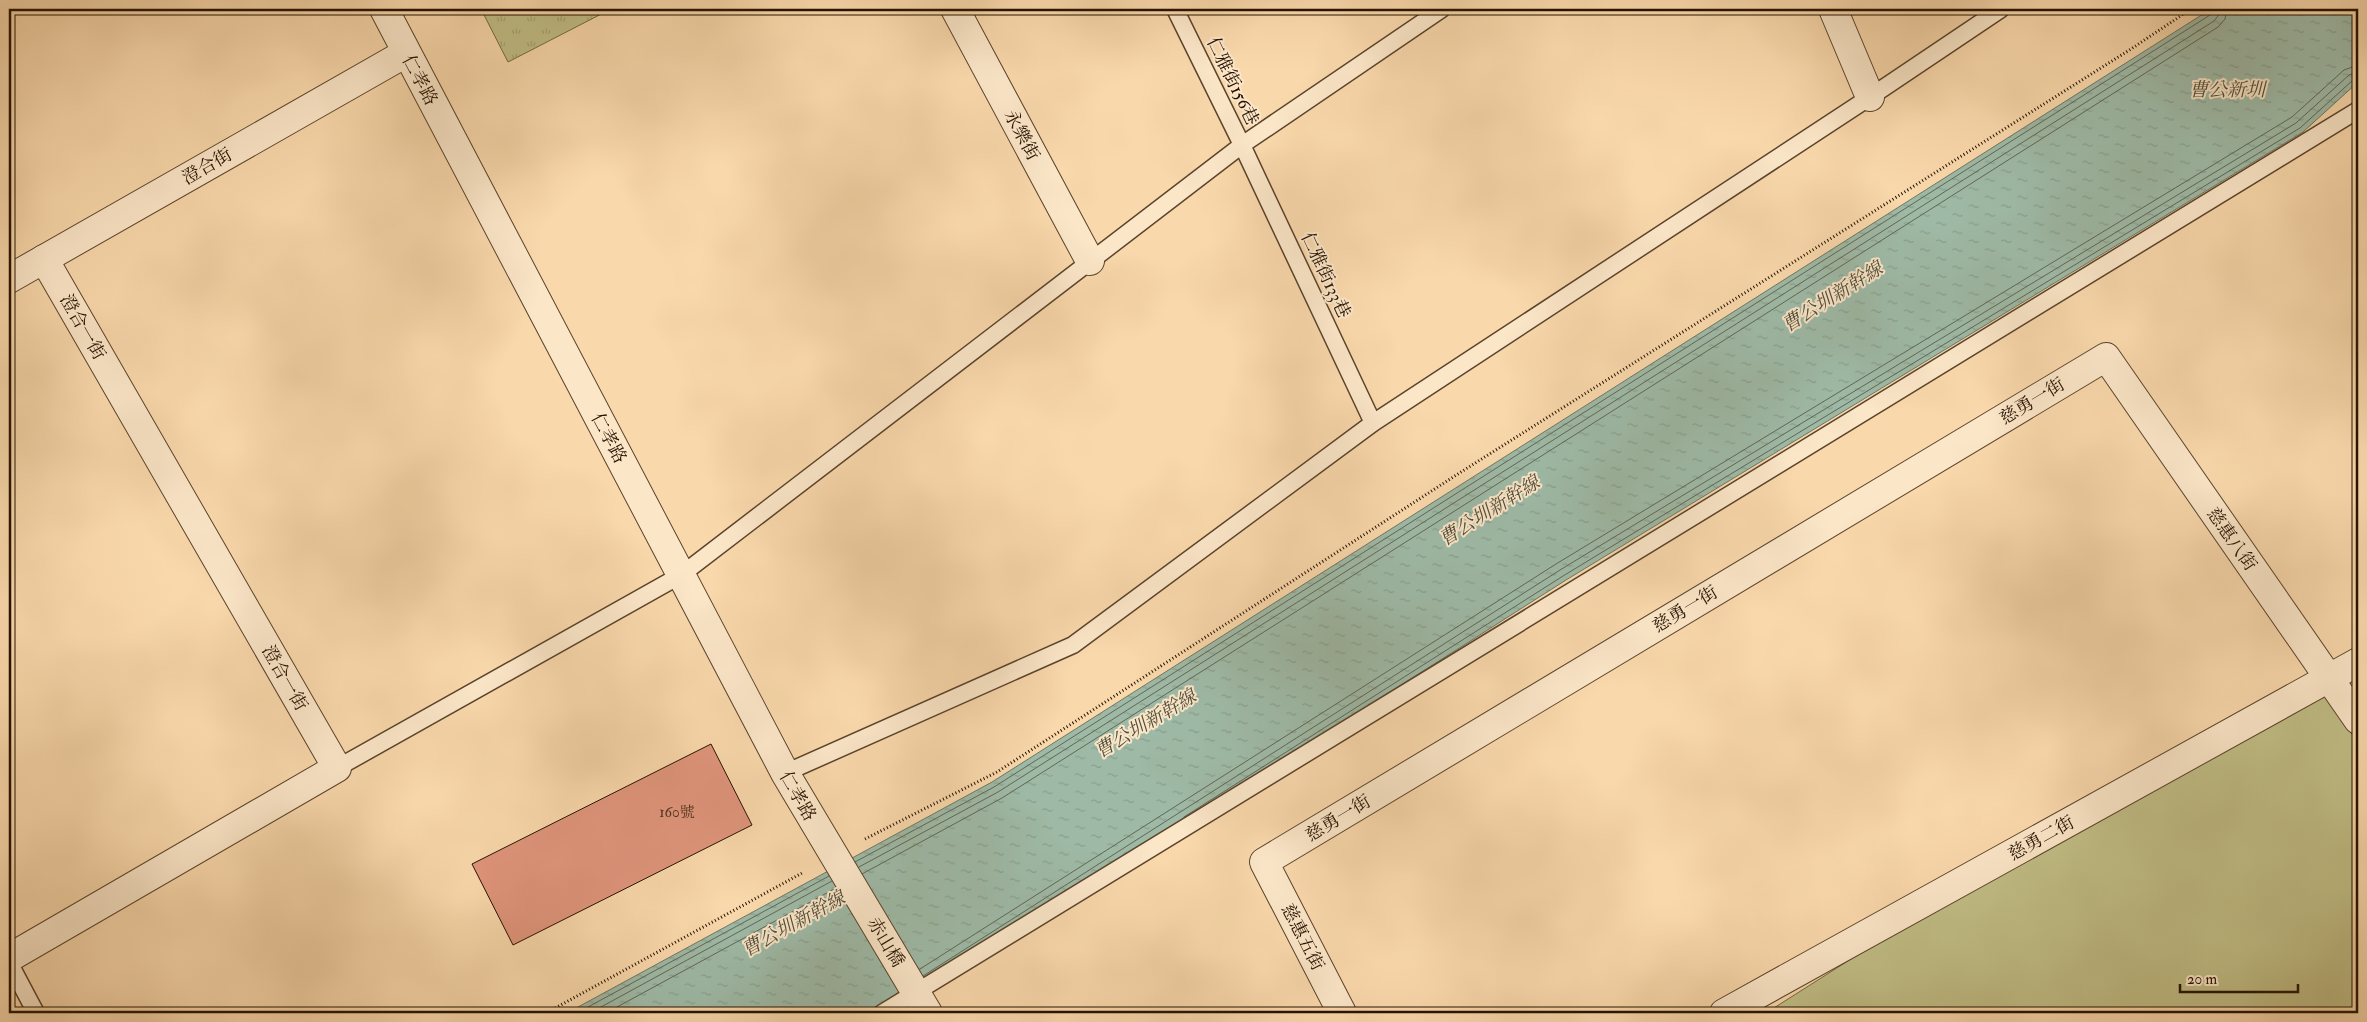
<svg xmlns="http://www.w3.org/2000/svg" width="2367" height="1022" font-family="'IM FELL Double Pica','Noto Serif TC',serif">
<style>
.grass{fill:url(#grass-tufts);stroke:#746843}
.green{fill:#c1be86;stroke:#746843}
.water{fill:url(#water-ripples);stroke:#6e7764}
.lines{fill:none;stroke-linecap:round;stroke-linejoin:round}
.shore{stroke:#626654;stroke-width:1}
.building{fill:#e0957c;stroke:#261200}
.lane-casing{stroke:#5b442b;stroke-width:19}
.street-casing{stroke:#5b442b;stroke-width:30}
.path{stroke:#261200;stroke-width:3;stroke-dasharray:1 2.5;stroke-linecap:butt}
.lane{stroke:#fbe6c8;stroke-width:16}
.street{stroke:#fbe6c8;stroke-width:28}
.labels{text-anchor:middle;stroke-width:4;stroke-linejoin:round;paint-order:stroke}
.number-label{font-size:15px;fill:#54331f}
.street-label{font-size:18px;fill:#261200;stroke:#fbe6c8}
.water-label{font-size:19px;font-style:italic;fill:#504d3a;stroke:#fbe6c8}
</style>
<defs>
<pattern id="grass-tufts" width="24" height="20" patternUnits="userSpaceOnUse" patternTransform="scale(1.25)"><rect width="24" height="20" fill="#c1be86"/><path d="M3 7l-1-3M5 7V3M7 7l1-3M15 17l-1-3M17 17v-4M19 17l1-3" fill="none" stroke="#a6a272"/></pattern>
<pattern id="water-ripples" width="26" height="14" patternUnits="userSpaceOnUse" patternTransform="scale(1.25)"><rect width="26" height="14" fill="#9ebaa7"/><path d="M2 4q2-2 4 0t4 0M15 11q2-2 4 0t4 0" fill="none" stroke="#889f8e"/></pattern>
</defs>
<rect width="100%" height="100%" fill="#f9d8ab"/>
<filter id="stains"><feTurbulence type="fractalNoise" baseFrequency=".004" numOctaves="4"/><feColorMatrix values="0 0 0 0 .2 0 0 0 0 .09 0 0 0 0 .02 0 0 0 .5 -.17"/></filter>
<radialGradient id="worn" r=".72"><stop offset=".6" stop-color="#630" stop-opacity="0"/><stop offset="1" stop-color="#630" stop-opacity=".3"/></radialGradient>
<path class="grass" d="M481,9H611L508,62Z"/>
<path class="green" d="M2325,695L2358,743V1013H1766L2040,839Z"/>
<path class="water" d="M2211,9H2358V82L2303,132L1566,580L918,993L879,1013H567L992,782Z"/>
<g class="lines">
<g class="shore">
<path d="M1184,817L1563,576L2300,128L2353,80L2358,79"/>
<path d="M855,862L994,787L2210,15L2213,9"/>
<path d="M859,867L998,792L2214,21L2218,16L2220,9"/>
<path d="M862,874L1002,798L2218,27L2225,19L2227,9"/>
<path d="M920,969L1556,564L2292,117L2344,70L2358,65"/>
<path d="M923,976L1560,570L2296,123L2349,75L2358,72"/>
<path d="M577,1013L829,876"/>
<path d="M590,1013L832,881"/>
<path d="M606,1013L836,888"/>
</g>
</g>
<path class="building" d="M711,744L752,825L513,945L472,864Z"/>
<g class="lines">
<defs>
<g id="lane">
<path d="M1175,9L1242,145L1373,423"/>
<path d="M337,768L681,575L1242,145L1442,9"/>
<path d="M785,773L1073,645L1373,423L1870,97L2001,9"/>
<path d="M9,962L36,1013"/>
<path d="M882,1013L2358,110"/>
</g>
<g id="street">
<path d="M384,9L785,773L928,1013"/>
<path d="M955,9L1090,261"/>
<path d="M1833,9L1870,97"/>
<path d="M9,279L406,53"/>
<path d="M9,958L337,768L44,259"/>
<path d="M1342,1013L1264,862L2106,357L2358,720"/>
<path d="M1724,1013L2358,662"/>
</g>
</defs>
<use href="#lane" class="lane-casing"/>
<use href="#street" class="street-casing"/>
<g class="path">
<path d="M865,839L997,772L1461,472L2131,49L2191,9"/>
<path d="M546,1013L804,872"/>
</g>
<use href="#lane" class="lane"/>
<use href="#street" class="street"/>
</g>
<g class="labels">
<g class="number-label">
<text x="677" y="817">160號</text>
</g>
<g class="street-label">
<text transform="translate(420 80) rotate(62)" y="6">仁孝路</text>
<text transform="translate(1233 81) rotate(64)" y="6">仁雅街156巷</text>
<text transform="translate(1022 135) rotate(62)" y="6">永樂街</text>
<text transform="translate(207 166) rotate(-30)" y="6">澄合街</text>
<text transform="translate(1326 275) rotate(65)" y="6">仁雅街133巷</text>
<text transform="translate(83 327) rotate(60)" y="6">澄合一街</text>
<text transform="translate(2032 401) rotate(-31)" y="6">慈勇一街</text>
<text transform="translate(609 438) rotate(62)" y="6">仁孝路</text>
<text transform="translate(2232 539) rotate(55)" y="6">慈惠八街</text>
<text transform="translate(1685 609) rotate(-31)" y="6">慈勇一街</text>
<text transform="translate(285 678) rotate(60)" y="6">澄合一街</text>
<text transform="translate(798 796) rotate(60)" y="6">仁孝路</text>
<text transform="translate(1338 818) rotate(-31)" y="6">慈勇一街</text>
<text transform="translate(2041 838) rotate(-29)" y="6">慈勇二街</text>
<text transform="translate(1303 937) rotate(63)" y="6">慈惠五街</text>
<text transform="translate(886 942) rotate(59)" y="6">赤山橋</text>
</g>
<g class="water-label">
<text x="2227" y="96">曹公新圳</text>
<text transform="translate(1832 296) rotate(-32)" y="7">曹公圳新幹線</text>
<text transform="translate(1489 510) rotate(-32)" y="7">曹公圳新幹線</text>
<text transform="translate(1145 723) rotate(-31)" y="7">曹公圳新幹線</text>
<text transform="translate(793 923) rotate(-29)" y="7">曹公圳新幹線</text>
</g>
</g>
<rect width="2367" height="1022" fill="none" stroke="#f9d8ab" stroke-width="30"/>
<rect x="10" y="10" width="2347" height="1002" fill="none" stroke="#261200" stroke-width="2.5"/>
<rect x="15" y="15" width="2337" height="992" fill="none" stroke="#261200"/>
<path d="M2180 984v8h118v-8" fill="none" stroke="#261200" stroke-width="2.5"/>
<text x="2187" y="984" font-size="15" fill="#261200" stroke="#fbe6c8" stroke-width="4" paint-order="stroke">20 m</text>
<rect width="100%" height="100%" filter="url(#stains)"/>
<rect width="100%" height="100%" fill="url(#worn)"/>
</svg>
